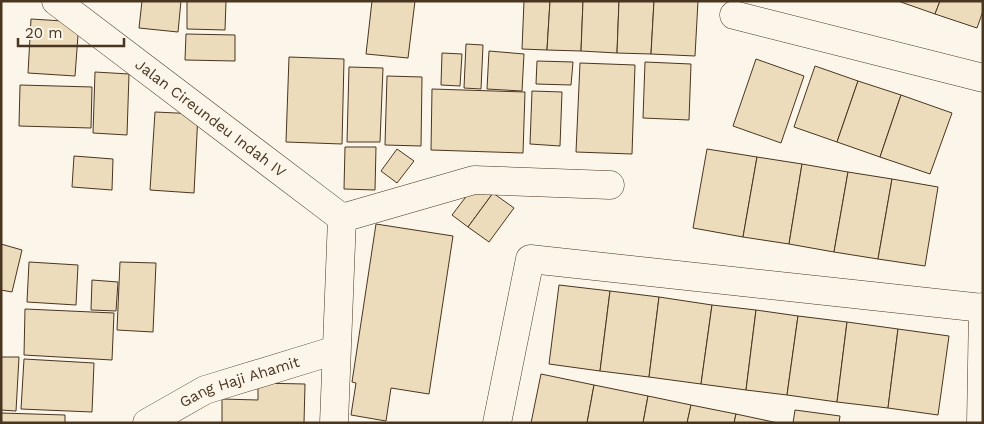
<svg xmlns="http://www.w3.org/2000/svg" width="984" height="424" font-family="'Work Sans',sans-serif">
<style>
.building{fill:#ecdcbc;stroke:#4a3520}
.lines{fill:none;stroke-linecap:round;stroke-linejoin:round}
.minor-casing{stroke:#4a3520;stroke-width:29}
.minor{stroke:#fbf6e9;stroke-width:28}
.labels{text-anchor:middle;stroke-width:4;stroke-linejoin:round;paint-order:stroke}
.street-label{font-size:15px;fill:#4a3520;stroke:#fbf6e9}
</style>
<rect width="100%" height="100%" fill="#fbf6e9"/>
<g class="building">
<path d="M142,1H181L178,32L139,28Z"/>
<path d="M187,1H226L225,30L187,29Z"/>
<path d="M372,1H415L408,58L366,54Z"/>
<path d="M524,1H550L547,50L522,49Z"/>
<path d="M550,1H583L581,51L547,50Z"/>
<path d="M583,1H619L617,53L581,51Z"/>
<path d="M619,1H654L651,54L617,53Z"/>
<path d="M654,1H698L695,56L651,54Z"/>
<path d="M898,1H940L935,14Z"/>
<path d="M940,1H983V11L977,28L935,14Z"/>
<path d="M31,19L79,22L75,76L28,73Z"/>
<path d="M186,34L235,35V61L185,60Z"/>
<path d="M466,44L483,45L481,89L464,88Z"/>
<path d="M489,51L524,54L522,91L487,89Z"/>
<path d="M442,53L462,54L460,86L441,85Z"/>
<path d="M289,57L344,59L342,144L286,142Z"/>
<path d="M756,59L804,76L781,143L733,126Z"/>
<path d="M537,61L573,62L571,85L536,84Z"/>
<path d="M645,62L691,64L689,120L643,118Z"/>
<path d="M580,63L635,65L632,154L576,152Z"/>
<path d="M815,66L858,81L837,142L794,127Z"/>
<path d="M349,67L383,68L380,142H347Z"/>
<path d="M95,72L129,74L127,135L93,133Z"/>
<path d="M387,76L422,77L421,146L385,145Z"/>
<path d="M858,81L901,95L880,157L837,142Z"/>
<path d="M20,85L92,87L91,128L19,126Z"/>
<path d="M432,89L525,92L523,153L431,150Z"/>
<path d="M532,91L562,92L560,146L530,144Z"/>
<path d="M901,95L952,113L930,174L880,157Z"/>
<path d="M155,112L198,114L194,193L150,190Z"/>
<path d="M345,147H376L375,190L344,189Z"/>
<path d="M397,149L414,161L397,183L381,171Z"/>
<path d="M707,149L757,157L743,237L693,228Z"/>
<path d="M74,156L113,159L112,190L72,187Z"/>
<path d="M757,157L802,164L789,244L743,237Z"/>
<path d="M802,164L848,172L834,252L789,244Z"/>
<path d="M848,172L892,179L878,259L834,252Z"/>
<path d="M892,179L938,187L925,266L878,259Z"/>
<path d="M478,181L493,193L468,227L452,215Z"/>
<path d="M493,193L514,208L489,242L468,227Z"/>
<path d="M376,224L453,236L429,394L391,388L386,421L351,415L356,383L352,382Z"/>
<path d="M1,244L22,250L12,292L1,290Z"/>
<path d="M29,262L78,265L76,305L27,302Z"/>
<path d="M120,262L156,263L153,332L117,330Z"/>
<path d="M92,280L118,282L116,311L91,310Z"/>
<path d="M559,285L610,291L600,371L549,364Z"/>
<path d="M610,291L659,297L649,377L600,371Z"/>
<path d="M659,297L712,305L701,384L649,377Z"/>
<path d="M712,305L756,310L746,390L701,384Z"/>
<path d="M25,309L114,313L112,360L24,355Z"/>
<path d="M756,310L798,316L787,395L746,390Z"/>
<path d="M798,316L847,322L837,402L787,395Z"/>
<path d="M847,322L898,329L888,408L837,402Z"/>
<path d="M898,329L949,336L938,415L888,408Z"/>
<path d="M1,357H19L16,411L1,410Z"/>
<path d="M24,359L94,363L92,412L21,409Z"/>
<path d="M541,374L594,385L587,423H531Z"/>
<path d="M258,383L305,384L304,423H222V399L258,400Z"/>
<path d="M594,385L648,396L643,423H587Z"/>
<path d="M648,396L691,405L687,423H643Z"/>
<path d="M691,405L736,414L734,423H687Z"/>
<path d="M795,410L840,416L839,423H793Z"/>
<path d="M1,413L65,415V423H1Z"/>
<path d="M736,414L778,423H734Z"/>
</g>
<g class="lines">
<defs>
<g id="minor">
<path id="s1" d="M56,1L342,218"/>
<path d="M734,15L983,78"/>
<path d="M342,218L474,180L610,185"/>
<path id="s2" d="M147,423L205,390L336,350"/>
<path d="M334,423L342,218"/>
<path d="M497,423L530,259L983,308"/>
<path d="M981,423L983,307"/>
</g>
</defs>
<use href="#minor" class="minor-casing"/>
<use href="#minor" class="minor"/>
</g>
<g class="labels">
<g class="street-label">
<text dy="5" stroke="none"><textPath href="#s1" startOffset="194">Jalan Cireundeu Indah IV</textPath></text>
<text dy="5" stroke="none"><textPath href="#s2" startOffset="102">Gang Haji Ahamit</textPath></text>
</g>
</g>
<rect width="984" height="424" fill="none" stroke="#4a3520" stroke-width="5"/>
<path d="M18 38v8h106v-8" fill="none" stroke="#4a3520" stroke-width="2.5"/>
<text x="25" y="38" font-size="15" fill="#4a3520" stroke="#fbf6e9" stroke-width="4" paint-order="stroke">20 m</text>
</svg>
